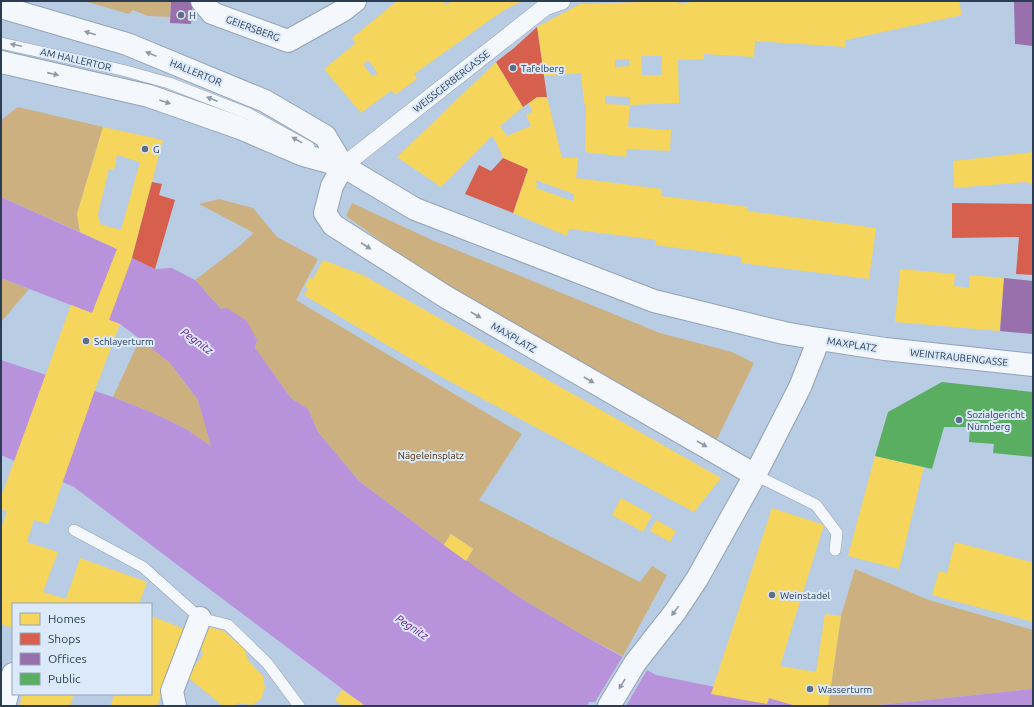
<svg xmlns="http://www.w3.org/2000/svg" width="1034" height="707" font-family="Ubuntu,sans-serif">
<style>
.green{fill:#cdb07f}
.water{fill:#b992dc}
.pier{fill:#b8cce4}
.homes{fill:#f6d55c;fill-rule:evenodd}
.shops{fill:#d6604d}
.offices{fill:#9970ab}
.public{fill:#5aae61}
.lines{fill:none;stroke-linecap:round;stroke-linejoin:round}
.service-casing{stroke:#91a2b7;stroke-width:12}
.pedestrian-casing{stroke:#91a2b7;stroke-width:18}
.minor-casing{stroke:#91a2b7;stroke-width:24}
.service{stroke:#f4f7fb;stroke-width:11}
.pedestrian{stroke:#f4f7fb;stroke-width:17}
.minor{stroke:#f4f7fb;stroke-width:22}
.oneway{fill:#8f9aa7}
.poi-dot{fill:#5c6f86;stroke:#dbe9fa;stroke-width:1.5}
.labels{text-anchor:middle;stroke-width:4;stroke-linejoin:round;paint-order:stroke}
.poi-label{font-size:10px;fill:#2a3d53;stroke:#dbe9fa;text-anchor:start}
.street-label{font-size:10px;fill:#2a3d53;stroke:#dbe9fa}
.park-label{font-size:10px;fill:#4d3000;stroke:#dbe9fa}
.water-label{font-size:11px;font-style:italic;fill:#681489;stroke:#dbe9fa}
</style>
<rect width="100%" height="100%" fill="#b8cce4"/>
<g class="green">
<path d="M84,1H171L170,17L148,16L133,10L129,14Z"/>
<path d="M18,107L103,127L77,214L80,232L1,197V120Z"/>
<path d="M219,199L253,208L277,237L318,259L296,300L522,434L479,500L640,582L652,566L667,575L623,656L586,637L522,599L466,561L473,549L451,534L444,545L359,481L318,432L308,409L291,398L255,348L257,340L221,309L195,280L237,248L254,233L199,204Z"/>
<path d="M352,203L432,240L660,333L732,352L754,363L716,441L449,290L346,216Z"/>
<path d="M1,278L29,289L1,322Z"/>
<path d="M140,339L170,363L198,400L212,447L186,429L153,413L113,397Z"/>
<path d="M855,569L929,600L1033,630V689L869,706H828L841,616Z"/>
</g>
<g class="water">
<path d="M1,197L117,249L132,258L155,269L172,268L195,280L221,309L227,308L247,321L257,340L255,348L291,398L308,409L318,432L359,481L444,545L522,599L586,637L656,675L769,698L797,706H365L74,487L1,455V360L113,397L153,413L186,429L211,446L198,400L170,363L140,339L120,324L1,278Z"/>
<path d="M1033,689V706H869Z"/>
</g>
<path class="pier" d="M623,656L647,670L626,706H587L589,702H595Z"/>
<g class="homes">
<path d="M397,1H448L444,3L446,5L452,1H523L504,10L414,74L417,79L395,95L392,90L361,113L324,69L356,43L352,38ZM368,60L378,73L372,76L363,64Z"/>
<path d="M674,1H678L679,4L699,1H959L962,15L846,40L845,47L755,41L754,57L704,54V59L678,60L679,103L630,105V97L605,96V104L630,105L628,127L671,130L670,151L627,149L626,157L585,152L586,104H584L581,73L544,76L537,27L580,4ZM641,56H662L661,75H642ZM629,59V66L615,67V60Z"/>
<path d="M496,62L523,107L500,126L507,136L531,126L526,115L532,112L529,102L537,97H547L562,158H578L576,178L662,189L661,196L748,207L747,211L876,228L869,279L741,263L742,257L655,245L656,240L569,229L567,236L513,213L528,169L503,158L496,142L492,136L441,187L397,157ZM535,180L574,194L573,201L536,188L537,184Z"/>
<path d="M103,127L163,140L132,258L109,320L120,324L96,387L48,524L34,520L27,542L58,552L43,592L66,599L80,558L147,582L139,604H13V628L1,624V529L7,511L1,509V497L71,305L92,313L117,249L80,232L77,214ZM117,155L140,162L121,230L100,224L98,214L109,169L114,170Z"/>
<path d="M1033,152V185L1026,182L954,188L953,161Z"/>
<path d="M323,260L363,275L721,478L694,512L449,381L387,345L304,295L308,288L305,287L310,277L313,279Z"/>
<path d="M900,269L955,274L954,286L969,288L970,275L1004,278L1000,331L895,322Z"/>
<path d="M875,456L924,467L899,569L848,556Z"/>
<path d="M621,498L652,515L643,532L612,515Z"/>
<path d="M772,508L824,525L780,666L816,672L825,614L841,616L828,706H797L769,698L767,704L711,694Z"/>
<path d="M656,520L676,531L670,542L650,531Z"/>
<path d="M451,534L473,549L466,561L444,545Z"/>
<path d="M955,542L1031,562L1033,556V622L932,595L939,571L947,573Z"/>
<path d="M151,616L187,630L157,706H110L115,694H151Z"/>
<path d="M209,627L224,631L245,650L248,660L263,676L265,688L261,699L252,705L237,703L236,706H223L186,676L203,655L201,648Z"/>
<path d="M342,690L363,704L362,706H343L335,700Z"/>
<path d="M23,694H74L70,706H19Z"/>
</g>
<g class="shops">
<path d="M537,27L547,97H537L523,107L496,62L514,48Z"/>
<path d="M503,158L528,169L513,213L465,194L479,165L491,171Z"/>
<path d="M152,182L162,184L159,195L175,200L155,269L132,258Z"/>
<path d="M952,203L1033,204V275L1016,274L1019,237L952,238Z"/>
</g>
<g class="offices">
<path d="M171,1H193L191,24L170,23Z"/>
<path d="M1014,1H1033V46L1015,44Z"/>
<path d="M1004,278L1033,281V334L1000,331Z"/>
</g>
<path class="public" d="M942,382L1033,392V457L993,453L994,444L969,442L970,427H944L932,469L875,456L888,412Z"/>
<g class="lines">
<defs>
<g id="service">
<path d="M1,43L122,70L169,83L249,114L309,147"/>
<path d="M755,475L816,505L837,533L835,550"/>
<path d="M74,530L143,567L200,618L228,625L267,663L299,706"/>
</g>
<path id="pedestrian" d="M343,166L545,7L562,1"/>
<g id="minor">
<path d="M202,1L212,13L288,41L342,11L355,1"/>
<path d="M1,7L127,44L265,101L325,136L343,166"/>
<path d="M1,62L149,96L240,128L303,155L343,166L415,209L654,301L784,333L819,339L885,349L1033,365"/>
<path d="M343,166L332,186L325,213L333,225L446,297L755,475"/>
<path d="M4,706L13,674"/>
<path d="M175,706L172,691L200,618"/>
<path d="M609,706L635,663L675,612L697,579L755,475L800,387L819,339"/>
</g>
</defs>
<use href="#service" class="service-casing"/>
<use href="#pedestrian" class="pedestrian-casing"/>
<use href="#minor" class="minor-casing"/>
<use href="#service" class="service"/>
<use href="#pedestrian" class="pedestrian"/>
<use href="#minor" class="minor"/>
</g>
<defs><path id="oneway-solid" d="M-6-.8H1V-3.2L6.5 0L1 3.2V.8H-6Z"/></defs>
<g class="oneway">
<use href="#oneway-solid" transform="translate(90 33) rotate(-163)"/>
<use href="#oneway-solid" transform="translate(16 45) rotate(-168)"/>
<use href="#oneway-solid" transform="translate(151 54) rotate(-158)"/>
<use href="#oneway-solid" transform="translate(53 74) rotate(13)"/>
<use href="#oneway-solid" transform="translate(212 99) rotate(-159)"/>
<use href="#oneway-solid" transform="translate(165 102) rotate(19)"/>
<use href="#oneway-solid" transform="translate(297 140) rotate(-151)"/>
<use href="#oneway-solid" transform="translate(366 246) rotate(33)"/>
<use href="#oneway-solid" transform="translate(476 315) rotate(30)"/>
<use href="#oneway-solid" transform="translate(589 380) rotate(30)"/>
<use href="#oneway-solid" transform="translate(702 444) rotate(30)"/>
<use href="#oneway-solid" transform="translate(675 611) rotate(126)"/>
<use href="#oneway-solid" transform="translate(622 684) rotate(122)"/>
</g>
<g class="poi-dot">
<circle cx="181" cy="15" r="4"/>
<circle cx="513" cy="68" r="4"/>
<circle cx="145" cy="149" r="4"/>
<circle cx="86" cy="341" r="4"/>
<circle cx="959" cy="420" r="4"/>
<circle cx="772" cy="595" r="4"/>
<circle cx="810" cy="689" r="4"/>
</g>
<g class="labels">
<g class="poi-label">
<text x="189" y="19">H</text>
<text x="521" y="72">Tafelberg</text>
<text x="153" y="153">G</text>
<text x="94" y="345">Schlayerturm</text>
<text x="967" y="418">Sozialgericht<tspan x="967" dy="12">Nürnberg</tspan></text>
<text x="780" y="599">Weinstadel</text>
<text x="818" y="693">Wasserturm</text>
</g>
<g class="street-label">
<text transform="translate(253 28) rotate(20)" y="4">GEIERSBERG</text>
<text transform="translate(76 59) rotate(13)" y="4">AM HALLERTOR</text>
<text transform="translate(196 72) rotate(22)" y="4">HALLERTOR</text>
<text transform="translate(451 81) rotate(-38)" y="4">WEISSGERBERGASSE</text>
<text transform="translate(514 337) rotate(30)" y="4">MAXPLATZ</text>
<text transform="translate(852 344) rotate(9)" y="4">MAXPLATZ</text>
<text transform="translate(959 357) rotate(6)" y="4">WEINTRAUBENGASSE</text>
</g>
<g class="park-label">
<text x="431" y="459">Nägeleinsplatz</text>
</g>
<g class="water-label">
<text transform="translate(197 341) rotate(36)" y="4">Pegnitz</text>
<text transform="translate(412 627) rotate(33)" y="4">Pegnitz</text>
</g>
</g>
<rect width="1034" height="707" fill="none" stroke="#2a3d53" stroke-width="4"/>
<rect x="12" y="603" width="140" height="92" fill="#dbe9fa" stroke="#94a4b7"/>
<rect x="20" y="613" width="20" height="12" fill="#f6d55c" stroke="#94a4b7"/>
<text x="48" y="623" font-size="12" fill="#2a3d53">Homes</text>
<rect x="20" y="633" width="20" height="12" fill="#d6604d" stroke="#94a4b7"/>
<text x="48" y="643" font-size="12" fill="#2a3d53">Shops</text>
<rect x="20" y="653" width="20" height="12" fill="#9970ab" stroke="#94a4b7"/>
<text x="48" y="663" font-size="12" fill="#2a3d53">Offices</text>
<rect x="20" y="673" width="20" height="12" fill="#5aae61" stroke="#94a4b7"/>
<text x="48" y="683" font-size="12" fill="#2a3d53">Public</text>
</svg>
